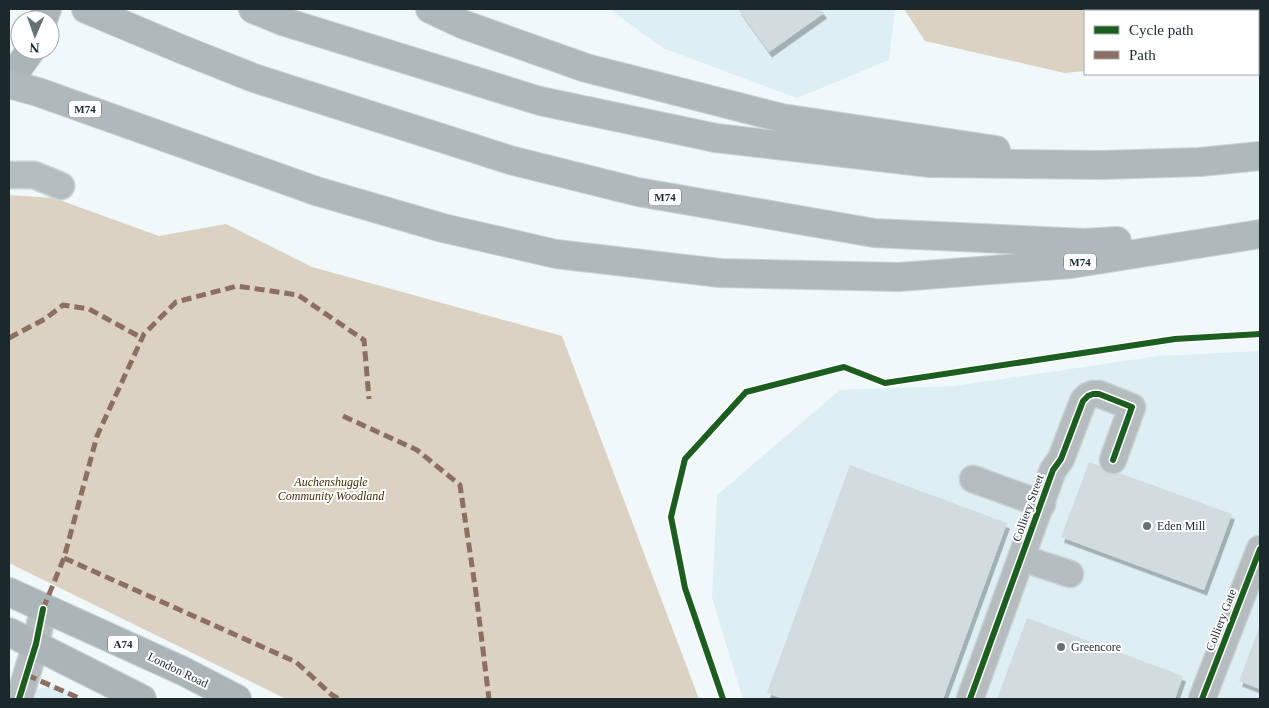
<svg xmlns="http://www.w3.org/2000/svg" width="1269" height="708" font-family="Georgia,serif">
<style>
.built{fill:#ddeff4}
.forest{fill:#dcd2c3}
.building{fill:#d2dcdf;filter:url(#shadow)}
.lines{fill:none;stroke-linecap:round;stroke-linejoin:round}
.minor-casing{stroke:#cad2d4;stroke-width:29}
.major-casing{stroke:#cad2d4;stroke-width:30}
.highway-casing{stroke:#cad2d4;stroke-width:30}
.minor{stroke:#b5bcbe;stroke-width:26}
.major{stroke:#abb4b7;stroke-width:28}
.highway{stroke:#afb8bb;stroke-width:28}
.quiet{stroke:#8d6e63;stroke-width:5;stroke-dasharray:10 5;stroke-linecap:butt}
.cycleway-casing{stroke:#fff;stroke-width:9}
.cycleway{stroke:#1b5e20;stroke-width:6}
.poi-dot{fill:#667174;stroke:#fff;stroke-width:2}
.labels{text-anchor:middle;stroke-width:4;stroke-linejoin:round;paint-order:stroke}
.shield{fill:#fff;stroke:#5f686b;stroke-width:1}
.shield-label{font-size:11px;font-weight:bold;fill:#1b282c}
.park-label{font-size:12px;font-style:italic;fill:#442a03;stroke:#fff}
.street-label{font-size:12px;fill:#1b282c;stroke:#fff}
.poi-label{font-size:12px;fill:#1b282c;stroke:#fff;text-anchor:start}
</style>
<defs>
<filter id="shadow"><feDropShadow dx="3" dy="5.5" stdDeviation="0" flood-color="#0004"/></filter>
</defs>
<rect width="100%" height="100%" fill="#f0f8fa"/>
<g class="built">
<path d="M609,9H895L889,60L797,98L663,48Z"/>
<path d="M1260,351V699H743L712,598L717,495L840,390L954,386L1158,356Z"/>
<path d="M54,685L82,699H32L35,690Z"/>
</g>
<g class="forest">
<path d="M904,9H1260V15L1258,17V11H1085V71L1065,73L925,41Z"/>
<path d="M9,195L54,198L159,236L226,224L312,267L562,336L699,699H286L9,563Z"/>
</g>
<g class="building">
<path d="M738,9H821L824,13L769,52Z"/>
<path d="M1089,462L1232,514L1204,590L1061,537Z"/>
<path d="M850,465L1007,523L943,699H784L767,693Z"/>
<path d="M1027,618L1183,676L1175,699H997Z"/>
<path d="M1260,625V689L1239,681Z"/>
</g>
<g class="lines">
<defs>
<g id="minor">
<path d="M9,175H34L61,186"/>
<path d="M973,479L1042,504"/>
<path d="M1022,558L1070,574"/>
<path d="M19,699L36,644L43,609"/>
<path d="M970,699L1053,470L1061,459L1083,401L1088,396L1093,394H1099L1132,407L1113,460"/>
<path d="M1202,699L1260,549"/>
</g>
<g id="major">
<path d="M43,20L47,9"/>
<path d="M9,81L31,50"/>
<path d="M9,592L183,671L237,699"/>
<path d="M9,632L142,699"/>
</g>
<g id="highway">
<path d="M86,9L181,49L254,78L510,160L638,192L874,233L1085,243L1117,241"/>
<path d="M253,9L285,22L540,101L716,138L930,163L1102,165L1200,162L1260,156"/>
<path d="M430,9L462,24L586,68L782,118L996,150"/>
<path d="M9,84L38,92L316,191L443,228L556,254L720,273L899,277L1071,264L1260,234"/>
</g>
</defs>
<use href="#minor" class="minor-casing"/>
<use href="#major" class="major-casing"/>
<use href="#highway" class="highway-casing"/>
<use href="#minor" class="minor"/>
<use href="#major" class="major"/>
<use href="#highway" class="highway"/>
<g class="quiet">
<path d="M9,338L45,319L63,305L89,309L142,338"/>
<path d="M343,416L417,450L460,485L476,593L489,699"/>
<path d="M64,558L296,662L332,695L339,699"/>
<path d="M43,609L64,558L97,436L144,334L176,302L237,286L298,295L364,340L369,399"/>
<path d="M27,675L81,699"/>
</g>
<defs>
<g id="cycleway">
<path d="M19,699L36,644L43,609"/>
<path d="M723,699L685,588L671,517L685,459L746,392L844,367L885,383L1175,339L1260,334"/>
<path d="M970,699L1053,470L1061,459L1083,401L1088,396L1093,394H1099L1132,407L1113,460"/>
<path d="M1202,699L1260,549"/>
</g>
</defs>
<use href="#cycleway" class="cycleway-casing"/>
<use href="#cycleway" class="cycleway"/>
</g>
<g class="poi-dot">
<circle cx="1147" cy="526" r="5"/>
<circle cx="1061" cy="647" r="5"/>
</g>
<g class="labels">
<g class="shield">
<rect x="69" y="100.5" width="32" height="17" rx="4"/>
<rect x="649" y="188.5" width="32" height="17" rx="4"/>
<rect x="1064" y="253.5" width="32" height="17" rx="4"/>
<rect x="108" y="635.5" width="30" height="17" rx="4"/>
</g>
<g class="shield-label">
<text x="85" y="113">M74</text>
<text x="665" y="201">M74</text>
<text x="1080" y="266">M74</text>
<text x="123" y="648">A74</text>
</g>
<g class="park-label">
<text x="331" y="486">Auchenshuggle<tspan x="331" dy="14">Community Woodland</tspan></text>
</g>
<g class="street-label">
<text transform="translate(1028 508) rotate(-70)" y="4">Colliery Street</text>
<text transform="translate(1221 620) rotate(-69)" y="4">Colliery Gate</text>
<text transform="translate(178 670) rotate(26)" y="4">London Road</text>
</g>
<g class="poi-label">
<text x="1157" y="530">Eden Mill</text>
<text x="1071" y="651">Greencore</text>
</g>
</g>
<rect width="1269" height="708" fill="none" stroke="#1b282c" stroke-width="20"/>
<rect x="1084" y="10" width="175" height="65" fill="#ffffff" stroke="#a4a9ab"/>
<rect x="1094" y="26" width="25" height="8" fill="#1b5e20" stroke="#a4a9ab"/>
<text x="1129" y="35" font-size="15" fill="#1b282c">Cycle path</text>
<rect x="1094" y="51" width="25" height="8" fill="#8d6e63" stroke="#a4a9ab"/>
<text x="1129" y="60" font-size="15" fill="#1b282c">Path</text>
<g transform="translate(35 35) rotate(182)"><circle r="24" fill="#ffffff" stroke="#a4a9ab"/>
<path d="M0-4L9 19L0 12L-9 19Z" fill="#667174"/>
<text y="-8" font-size="14" font-weight="bold" text-anchor="middle" fill="#1b282c">N</text>
</g>
</svg>
